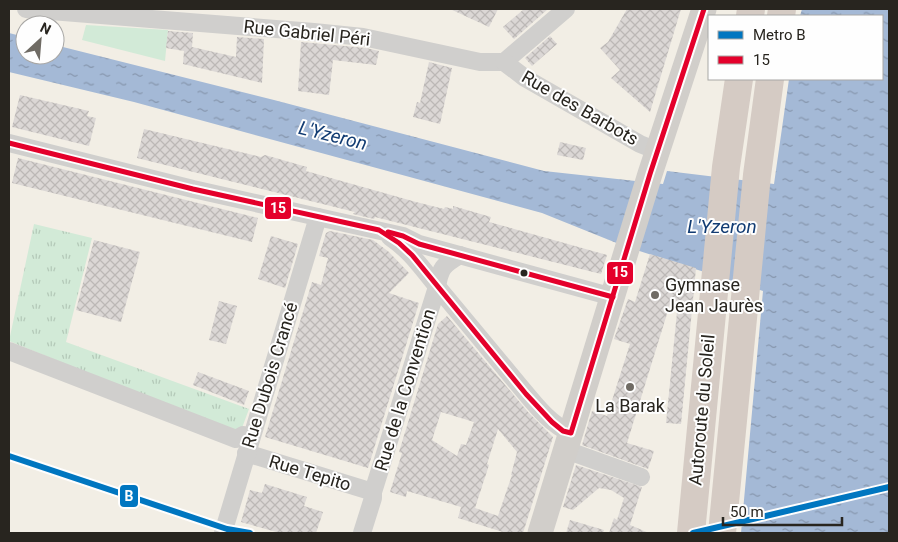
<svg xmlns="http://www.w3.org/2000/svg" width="898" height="542" font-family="Roboto,sans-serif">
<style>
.grass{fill:url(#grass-tufts)}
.green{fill:#d2ead7}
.water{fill:url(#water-ripples)}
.building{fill:url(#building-cross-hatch);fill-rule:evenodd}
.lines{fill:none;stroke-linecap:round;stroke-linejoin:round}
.street{stroke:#d0cfcd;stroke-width:18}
.secondary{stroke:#d1ceca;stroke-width:25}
.highway{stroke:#d5cbc4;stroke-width:28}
.bus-1-casing{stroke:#fefefe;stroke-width:9}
.bus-1{stroke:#e4002b;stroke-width:5}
.metro-1-casing{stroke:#fefefe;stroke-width:10}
.metro-1{stroke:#0076c0;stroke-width:6}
.bus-dot{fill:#28251f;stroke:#fefefe;stroke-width:2}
.poi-dot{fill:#6f6b64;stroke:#fefefe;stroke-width:2}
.labels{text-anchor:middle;stroke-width:4;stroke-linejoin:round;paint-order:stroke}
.street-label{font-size:18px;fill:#28251f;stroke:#fefefe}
.poi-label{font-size:18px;fill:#28251f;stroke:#fefefe;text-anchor:start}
.water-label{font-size:19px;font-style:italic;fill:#123c73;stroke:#fefefe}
.line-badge{stroke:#fefefe;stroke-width:2}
.badge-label{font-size:14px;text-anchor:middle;font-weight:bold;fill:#fff}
</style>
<defs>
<pattern id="grass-tufts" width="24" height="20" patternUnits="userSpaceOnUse" patternTransform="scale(1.25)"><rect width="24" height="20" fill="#d2ead7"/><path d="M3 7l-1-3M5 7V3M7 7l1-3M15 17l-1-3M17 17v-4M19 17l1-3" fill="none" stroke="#b4c9b8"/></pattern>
<pattern id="water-ripples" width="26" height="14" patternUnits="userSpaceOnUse" patternTransform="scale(1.25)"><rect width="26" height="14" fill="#a4b9d6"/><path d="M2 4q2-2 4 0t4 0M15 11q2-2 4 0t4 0" fill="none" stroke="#8696ad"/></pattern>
<pattern id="building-cross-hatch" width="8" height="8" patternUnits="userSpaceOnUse" patternTransform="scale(1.25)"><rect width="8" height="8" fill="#dbd7d5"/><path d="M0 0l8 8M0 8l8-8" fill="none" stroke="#bcb8b6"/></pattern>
</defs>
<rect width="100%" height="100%" fill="#f2eee5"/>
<path class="grass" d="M34,224L92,238L66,342L249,409L242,428L238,434L9,341Z"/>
<path class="green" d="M86,25L168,30L165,61L82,40Z"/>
<path class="water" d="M802,9H889V533H741L763,291L624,246L542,213L134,102L9,72V33L25,37V55H55V45L274,100L544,171L663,184L667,171L774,184L789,79H882V16H800Z"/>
<g class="building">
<path d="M450,9H498L489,27Z"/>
<path d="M524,9H548L514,39L503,27Z"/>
<path d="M627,9H681L650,112L611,78L620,70L600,48L608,42Z"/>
<path d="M168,31L193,33L192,47L236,57L237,37L264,39L262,83L183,64L184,51L166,48Z"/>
<path d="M550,36L557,44L532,66L525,58Z"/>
<path d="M301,42L366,48L379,51L376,65L333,60L329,95L298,91Z"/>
<path d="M429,62L452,68L440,124L413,117L417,102L420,103Z"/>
<path d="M20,95L89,111L87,116L96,118L89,146L12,127Z"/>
<path d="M144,129L261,157L265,155L307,167L306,171L416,202L444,209L445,207L453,209V206L491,217L489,222L607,255L601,274L375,217L374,219L353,214L355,212L137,158Z"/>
<path d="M560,142L586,148L583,160L557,155Z"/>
<path d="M18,158L258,218L252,242L12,183Z"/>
<path d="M330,231L373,240L389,252L409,273L389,293L419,303L368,468L265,437L312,282L321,285L328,258L319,256L326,233Z"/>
<path d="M271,236L298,244L285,288L258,279Z"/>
<path d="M94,240L140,252L121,322L76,310Z"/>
<path d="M650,254L696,268L681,424L666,423L678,302L671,301L627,443L654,451L648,469L582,445L592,411L607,416L630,344L614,339L628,299L635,302Z"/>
<path d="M219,301L237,306L226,344L209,340Z"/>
<path d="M447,316L528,412L553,437L523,533H506L458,518L461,507L407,491L406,497L390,492L402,453L399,452L438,324ZM441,412L474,422L466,445L461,444L457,456L432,440ZM498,429L517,452L511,475H512L498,516L475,508L489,465L487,464Z"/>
<path d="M198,372L249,391L244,405L193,385Z"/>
<path d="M576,465L642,487L630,525L649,533H609L614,518L617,520L624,498L611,490L599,488L573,510L563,507Z"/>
<path d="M265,484L307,497L304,506L323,512L316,533H280L241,522L250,490L262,493Z"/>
<path d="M570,520L604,530L603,533H566Z"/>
</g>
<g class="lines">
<g class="street">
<path d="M26,9L314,32L363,37L480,62H504L566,9"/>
<path d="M504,62L525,78L640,144L650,148L658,149"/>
<path d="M9,143L193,189L403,236L419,244L613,297"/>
<path d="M390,237C412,252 423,270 440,290C466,321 492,353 518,384C533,402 550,425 571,433"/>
<path d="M9,351L236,439L243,435"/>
<path d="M566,450L641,477"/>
<path d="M246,453L373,492"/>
<path d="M223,533L318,217"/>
<path d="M362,533L373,498V492L437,287C440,268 443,265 460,255"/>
</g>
<path class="secondary" d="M540,533L650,174L704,9"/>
<g class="highway">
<path d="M750,16L751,9"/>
<path d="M781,16L782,9"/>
<path d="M691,533L726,167L739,79"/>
<path d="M722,533L757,175L770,79"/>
</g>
<defs>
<g id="bus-1">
<path d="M9,143L193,189L379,230L399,243L412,255L526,394L552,422L563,431L571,433L650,174L704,9"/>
<path d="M388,232L403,236L419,244L613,297"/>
</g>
</defs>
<use href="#bus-1" class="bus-1-casing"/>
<use href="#bus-1" class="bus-1"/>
<defs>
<g id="metro-1">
<path d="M9,456L227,529L250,533"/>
<path d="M693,533L889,487"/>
</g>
</defs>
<use href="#metro-1" class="metro-1-casing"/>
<use href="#metro-1" class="metro-1"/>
</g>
<circle class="bus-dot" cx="524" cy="273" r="4.5"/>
<g class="poi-dot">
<circle cx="655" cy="295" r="5"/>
<circle cx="630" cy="387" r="5"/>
</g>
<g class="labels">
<g class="street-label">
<text transform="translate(307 33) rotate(6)" y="6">Rue Gabriel Péri</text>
<text transform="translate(580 108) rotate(30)" y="6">Rue des Barbots</text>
<text transform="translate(270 375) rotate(-73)" y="6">Rue Dubois Crancé</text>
<text transform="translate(405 390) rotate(-73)" y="6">Rue de la Convention</text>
<text transform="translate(702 410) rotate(-85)" y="6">Autoroute du Soleil</text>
<text transform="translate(310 473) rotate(17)" y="6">Rue Tepito</text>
</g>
<g class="poi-label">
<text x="665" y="291">Gymnase<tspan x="665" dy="21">Jean Jaurès</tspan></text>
<text x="630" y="412" text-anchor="middle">La Barak</text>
</g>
<g class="water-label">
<text transform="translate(333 135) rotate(14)" y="7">L'Yzeron</text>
<text x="722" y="233">L'Yzeron</text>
</g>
</g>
<g class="line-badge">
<rect x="264" y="196" width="28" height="24" rx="5" fill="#e4002b"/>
<rect x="606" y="261" width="28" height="24" rx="5" fill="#e4002b"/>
<rect x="119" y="484" width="20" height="24" rx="5" fill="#0076c0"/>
</g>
<g class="badge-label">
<text x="278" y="213">15</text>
<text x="620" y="277">15</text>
<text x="129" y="501">B</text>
</g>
<rect width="898" height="542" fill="none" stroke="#28251f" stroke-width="20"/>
<rect x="708" y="15" width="175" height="65" fill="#fefefe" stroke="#a8a7a5"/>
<rect x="718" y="31" width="25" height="8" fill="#0076c0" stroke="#a8a7a5"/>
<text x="753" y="40" font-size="15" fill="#28251f">Metro B</text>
<rect x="718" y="56" width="25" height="8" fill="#e4002b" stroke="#a8a7a5"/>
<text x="753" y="65" font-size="15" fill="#28251f">15</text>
<g transform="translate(40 40) rotate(26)"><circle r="24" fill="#fefefe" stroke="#a8a7a5"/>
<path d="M0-4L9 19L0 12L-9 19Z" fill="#6f6b64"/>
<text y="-8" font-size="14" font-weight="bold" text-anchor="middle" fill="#28251f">N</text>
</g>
<path d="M723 517v8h119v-8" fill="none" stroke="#28251f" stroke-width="2.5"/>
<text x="730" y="517" font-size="15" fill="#28251f" stroke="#fefefe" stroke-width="4" paint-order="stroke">50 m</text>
</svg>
